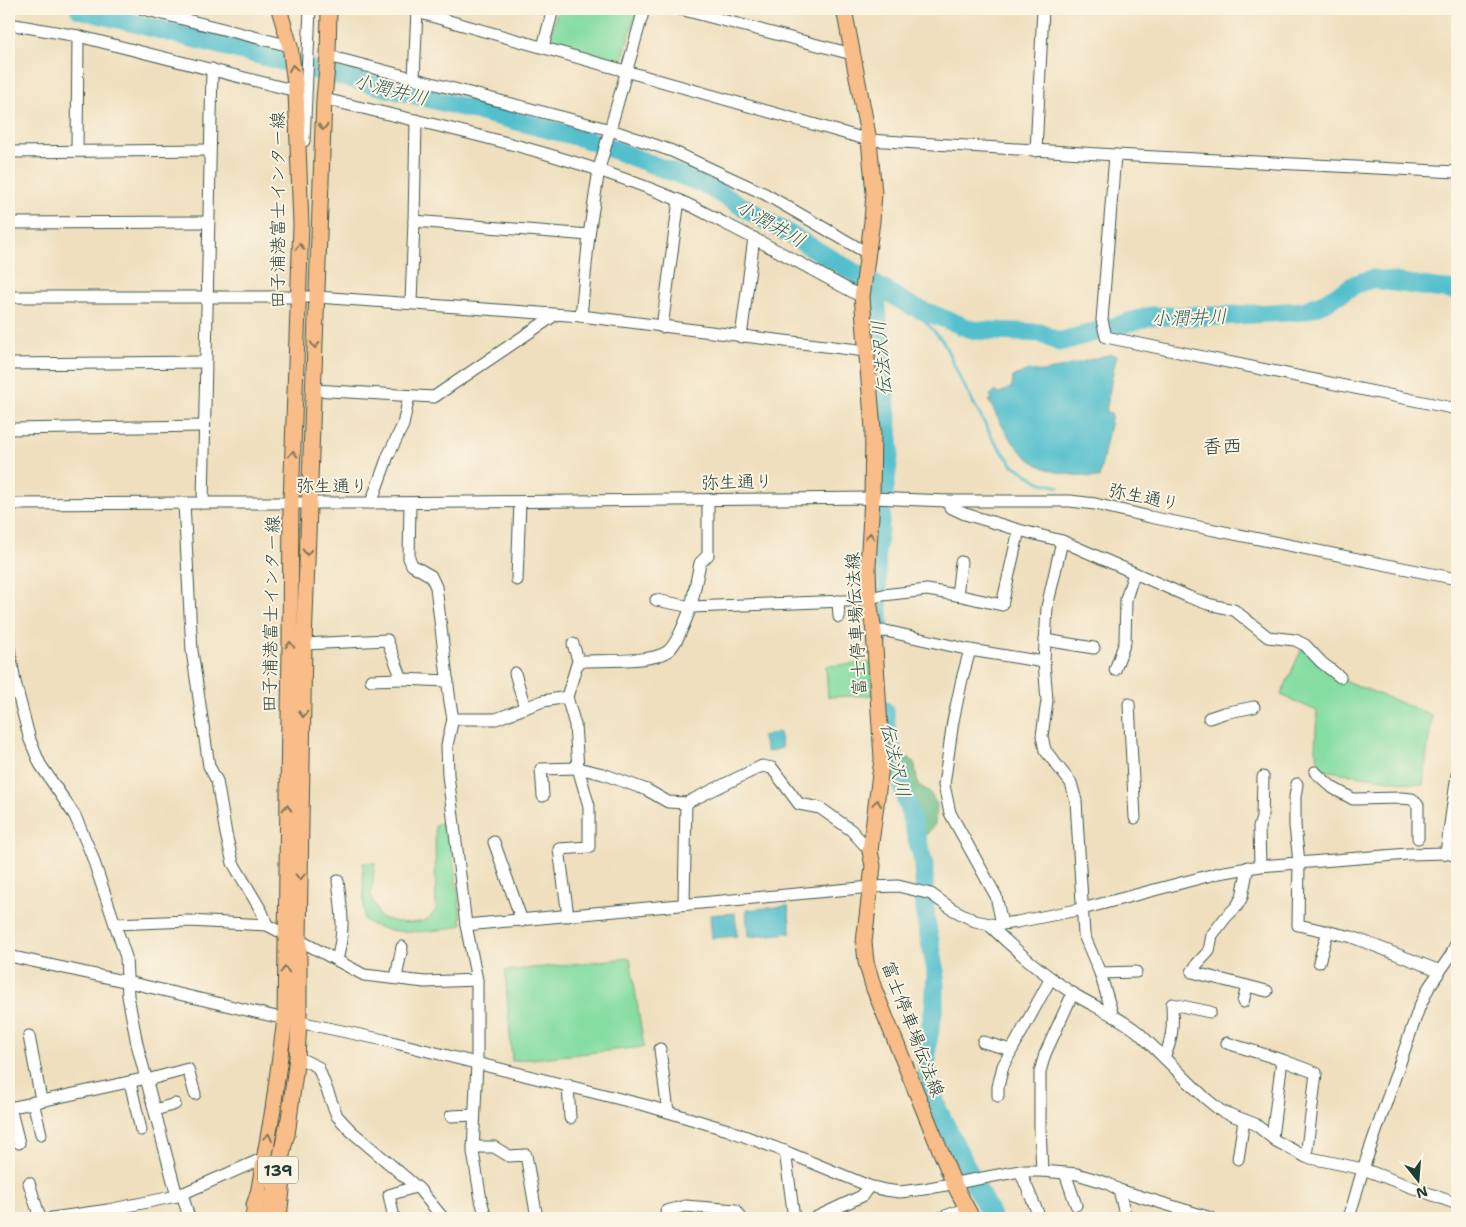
<svg xmlns="http://www.w3.org/2000/svg" width="1466" height="1227" font-family="'Shantell Sans','Klee One',sans-serif">
<style>
.green{fill:#85dda2;stroke:#528d6b}
.forest{fill:#6cbc88;stroke:#467c5e}
.water{fill:#53bfcd;stroke:#397e80}
.lines{fill:none;stroke-linecap:round;stroke-linejoin:round}
.stream{stroke:#53bfcd;stroke-width:3}
.river{stroke:#53bfcd;stroke-width:19}
.minor-casing{stroke:#3e5549;stroke-width:13}
.major-casing{stroke:#3e5549;stroke-width:17}
.highway-casing{stroke:#3e5549;stroke-width:18}
.minor{stroke:#fff;stroke-width:11}
.major{stroke:#f8bd88;stroke-width:15}
.highway{stroke:#f8bd88;stroke-width:16}
.oneway{stroke:#81775a}
.labels{text-anchor:middle;stroke-width:4;stroke-linejoin:round;paint-order:stroke}
.shield{fill:#fcf5e5;stroke:#617469;stroke-width:1}
.shield-label{font-size:16px;font-weight:bold;fill:#1f3d34}
.street-label{font-size:18px;fill:#1f3d34;stroke:#fcf5e5}
.water-label{font-size:19px;font-style:italic;fill:#2c5e5a;stroke:#fcf5e5}
.quarter-label{font-size:20px;fill:#1f3d34;stroke:#fcf5e5}
</style>
<rect width="100%" height="100%" fill="#fcf5e5"/>
<filter id="ink" filterUnits="userSpaceOnUse"><feTurbulence type="fractalNoise" baseFrequency=".02" numOctaves="2"/><feDisplacementMap in="SourceGraphic" scale="10" xChannelSelector="R" yChannelSelector="G"/><feConvolveMatrix kernelMatrix="1 2 1 2 8 2 1 2 1" color-interpolation-filters="sRGB"/></filter>
<filter id="wash" filterUnits="userSpaceOnUse"><feTurbulence type="fractalNoise" baseFrequency=".0096" numOctaves="4" result="noise"/><feDisplacementMap in="SourceGraphic" scale="20" xChannelSelector="R" yChannelSelector="G"/><feGaussianBlur stdDeviation="1.12" result="paint"/><feColorMatrix in="noise" values="0 0 0 0 0 0 0 0 0 0 0 0 0 0 0 0 0 1.4 0 .05"/><feComposite in="paint" operator="in"/></filter>
<g filter="url(#wash)">
<rect width="100%" height="100%" fill="#efdfbe"/>
<g class="green">
<path d="M558,9H637L622,61L617,64L552,46L549,41Z"/>
<path d="M1302,648L1348,682L1432,715L1423,785L1322,770L1315,750L1317,711L1281,695Z"/>
<path d="M872,663L874,695L828,697L826,666Z"/>
<path d="M448,820L462,925C440,933 381,937 364,919L363,863H375L371,896L376,907L379,917C392,922 414,926 428,919C431,917 434,912 436,910L435,825Z"/>
<path d="M630,958L644,1047L512,1061L505,971Z"/>
</g>
<path class="forest" d="M894,758H910L915,765L918,785L929,791L937,805L935,824L926,835L911,829L894,787Z"/>
<g class="water">
<path d="M1111,354L1117,356L1113,371L1106,412L1112,414L1099,478C1085,476 1070,475 1057,472C1020,463 1005,432 989,401L992,399L990,395L996,391L998,394L1012,387L1013,377L1028,370L1045,372Z"/>
<path d="M779,732L782,748L767,752L762,736Z"/>
<path d="M788,906L791,933L748,937L746,910Z"/>
<path d="M735,913L737,936L712,938L710,915Z"/>
</g>
<g class="lines">
<path class="stream" d="M911,306L943,341L960,378L994,441L1012,464L1039,482L1059,487"/>
<g class="river">
<path d="M79,9L583,138L706,185L911,306L973,330L1040,333L1059,342L1151,316H1221L1303,311L1326,302L1356,284L1372,279L1457,291"/>
<path d="M875,285L890,450L876,553L880,637"/>
<path d="M885,711L887,731L924,864V899L926,921L936,971L934,1006L927,1046V1073L938,1110L992,1218"/>
</g>
</g>
</g>
<g filter="url(#ink)">
<g class="lines">
<defs>
<g id="minor">
<path d="M143,9L290,46"/>
<path d="M680,9L852,54"/>
<path d="M417,12L869,140L1115,155L1457,172"/>
<path d="M9,24L78,36L296,91"/>
<path d="M543,47L553,9"/>
<path d="M328,56L611,130L672,151L765,194L867,253"/>
<path d="M414,78L417,9"/>
<path d="M324,99C443,127 566,152 678,200C693,206 707,214 722,222C770,246 816,272 862,297"/>
<path d="M304,141L310,9"/>
<path d="M77,150L78,36"/>
<path d="M1036,151L1043,9"/>
<path d="M9,152L209,150"/>
<path d="M1115,155L1102,320L1106,337L1457,409"/>
<path d="M414,221L589,235"/>
<path d="M9,223L208,222"/>
<path d="M9,297H317L581,316L866,351"/>
<path d="M411,303L414,221L416,120"/>
<path d="M581,316L589,235L599,169L644,9"/>
<path d="M662,327L679,200"/>
<path d="M741,337L754,238"/>
<path d="M9,364L205,362"/>
<path d="M313,390L434,397L555,315"/>
<path d="M9,429L204,426"/>
<path d="M947,501L950,507L965,514L1019,530L1062,541L1189,597L1208,604L1234,610L1268,637L1295,640L1305,645L1321,662L1340,677"/>
<path d="M184,503L192,651L209,766L217,781L226,834L233,863L262,912L267,925L286,935"/>
<path d="M203,503L212,69"/>
<path d="M371,503L388,456L403,425L409,396"/>
<path d="M410,503L409,558L412,565L431,576L436,587L450,702L453,719L447,745L448,775L466,925L477,980V1062L473,1152L481,1200L486,1218"/>
<path d="M9,504L203,503H371L872,498L947,501H1070L1095,504L1150,517L1457,579"/>
<path d="M1062,541L1047,607L1044,662L1047,701L1042,736L1045,750L1071,783L1076,801L1084,935L1100,973L1113,1016"/>
<path d="M517,580L520,502"/>
<path d="M957,595L961,562"/>
<path d="M656,600L691,607L700,563L708,555V500"/>
<path d="M838,601L839,617"/>
<path d="M874,632L886,631L970,650L1044,662"/>
<path d="M1045,640L1094,648"/>
<path d="M304,644L387,640L402,679L448,681"/>
<path d="M573,644L579,663"/>
<path d="M9,648L15,682L30,740L40,764L75,816L91,853L126,957L128,996L137,1044L177,1196"/>
<path d="M970,650L962,679L953,721L944,785L950,813L996,896L1002,924"/>
<path d="M1115,670L1125,642L1126,599L1134,573"/>
<path d="M515,673L525,708"/>
<path d="M371,680L402,679"/>
<path d="M567,697L577,664L584,661C603,660 653,663 668,651C678,643 686,619 691,607L869,600L874,597L883,595L927,590L957,595L1002,605L1019,530"/>
<path d="M1129,704L1135,818"/>
<path d="M1209,718L1224,713L1254,707"/>
<path d="M453,719H496L543,701L567,697L575,725L578,768L603,774L647,790L668,802L686,803L762,766L772,768L799,804L820,808L851,830L870,851"/>
<path d="M1315,772L1333,788L1353,799L1401,798L1412,799L1418,805V838"/>
<path d="M1297,784L1295,797V826L1299,862L1298,925L1352,937L1440,971"/>
<path d="M543,796L541,769L578,768L589,806V847L559,849L568,916"/>
<path d="M494,842L522,921"/>
<path d="M1446,853L1457,775"/>
<path d="M1260,866L1259,827L1262,818L1263,777"/>
<path d="M1248,867L1242,897L1237,906L1226,917L1212,935L1209,951L1197,964L1192,972L1267,991"/>
<path d="M684,904L686,803"/>
<path d="M115,924L188,921L267,925"/>
<path d="M988,924C1014,949 1042,973 1072,993C1094,1007 1119,1016 1139,1033L1205,1098L1221,1111L1255,1124L1276,1141L1306,1157L1363,1169L1457,1204"/>
<path d="M466,925L871,887L898,886L931,894L952,909L975,921L995,925L1017,922L1082,909L1219,873L1260,866L1408,854L1446,853L1457,856"/>
<path d="M299,940L364,975L425,982L477,980"/>
<path d="M9,956L128,982L285,1019L384,1040L648,1106L728,1130L784,1151L869,1186L885,1190L900,1192L924,1189L1020,1171H1042L1077,1174L1107,1183L1119,1190L1211,1218"/>
<path d="M337,960C345,929 342,912 338,881"/>
<path d="M1319,962L1328,931"/>
<path d="M1100,973L1136,972"/>
<path d="M396,978L402,947"/>
<path d="M1243,1002L1247,986"/>
<path d="M29,1036L41,1100"/>
<path d="M983,1042L1011,1050"/>
<path d="M1227,1043L1282,1060L1316,1073L1306,1157"/>
<path d="M660,1049L668,1112"/>
<path d="M297,1057L318,1067L337,1116L351,1131L419,1189L443,1218"/>
<path d="M1164,1057C1173,1040 1173,1023 1172,1004L1210,1012"/>
<path d="M147,1080L188,1069L195,1094"/>
<path d="M130,1082L141,1130"/>
<path d="M568,1085L570,1118"/>
<path d="M998,1096V1087L1003,1066L1051,978"/>
<path d="M33,1102L41,1134"/>
<path d="M10,1107L19,1143"/>
<path d="M9,1108L147,1078"/>
<path d="M155,1110L175,1104"/>
<path d="M451,1116L474,1115"/>
<path d="M1272,1137L1282,1060"/>
<path d="M473,1147H494L509,1156L526,1155L537,1218"/>
<path d="M785,1151L794,1218"/>
<path d="M1238,1159L1244,1120"/>
<path d="M1020,1171L1040,1218"/>
<path d="M1042,1171L1040,1128V1072L1045,1054L1073,993"/>
<path d="M1065,1173L1076,1205"/>
<path d="M29,1183L40,1218"/>
<path d="M1119,1190L1126,1218"/>
<path d="M182,1193L189,1218"/>
<path d="M666,1211L685,1206L736,1210L741,1218"/>
<path d="M52,1218L108,1210L177,1196L264,1158"/>
<path d="M394,1218L389,1195L415,1187"/>
<path d="M815,1218L862,1196L869,1186"/>
<path d="M940,1218L967,1208"/>
<path d="M1349,1218L1363,1169L1419,1008L1429,987L1451,955L1457,941"/>
</g>
<g id="major">
<path d="M844,9L869,140L874,193L872,221L862,297L873,429L872,498L868,566L869,600L874,632L882,759L870,851L873,866L864,942L866,962L874,989L954,1184L972,1218"/>
<path d="M287,1135L297,1057L299,1022V940L304,644L324,99L328,56L329,9"/>
<path d="M254,1205L258,1194L273,1109L285,1019L290,644L291,503L301,225L296,91L290,46L279,9"/>
<path d="M279,1218L284,1170"/>
</g>
<g id="highway">
<path d="M253,1218L258,1194"/>
<path d="M269,1218L288,1123"/>
</g>
</defs>
<use href="#minor" class="minor-casing"/>
<use href="#major" class="major-casing"/>
<use href="#highway" class="highway-casing"/>
<use href="#minor" class="minor"/>
<use href="#major" class="major"/>
<use href="#highway" class="highway"/>
</g>
<defs><path id="oneway-chevron" d="M-2-3.5L2.5 0L-2 3.5" fill="none" stroke-width="1.6" stroke-linecap="round" stroke-linejoin="round" transform="scale(1.25)"/></defs>
<g class="oneway">
<use href="#oneway-chevron" transform="translate(293 68) rotate(-98)"/>
<use href="#oneway-chevron" transform="translate(323 127) rotate(92)"/>
<use href="#oneway-chevron" transform="translate(300 247) rotate(-89)"/>
<use href="#oneway-chevron" transform="translate(315 345) rotate(93)"/>
<use href="#oneway-chevron" transform="translate(293 454) rotate(-88)"/>
<use href="#oneway-chevron" transform="translate(870 536) rotate(-86)"/>
<use href="#oneway-chevron" transform="translate(307 552) rotate(92)"/>
<use href="#oneway-chevron" transform="translate(290 645) rotate(-89)"/>
<use href="#oneway-chevron" transform="translate(303 714) rotate(91)"/>
<use href="#oneway-chevron" transform="translate(877 803) rotate(-82)"/>
<use href="#oneway-chevron" transform="translate(287 808) rotate(-89)"/>
<use href="#oneway-chevron" transform="translate(300 877) rotate(91)"/>
<use href="#oneway-chevron" transform="translate(285 970) rotate(-90)"/>
<use href="#oneway-chevron" transform="translate(268 1137) rotate(-79)"/>
</g>
</g>
<g class="labels">
<rect class="shield" x="258" y="1156.5" width="40" height="27" rx="4"/>
<g class="shield-label">
<text x="278" y="1176">139</text>
</g>
<g class="street-label">
<text transform="translate(278 210) rotate(-90)" y="6">田子浦港富士インター線</text>
<text transform="translate(737 482) rotate(-1)" y="6">弥生通り</text>
<text x="332" y="492">弥生通り</text>
<text transform="translate(1144 497) rotate(12)" y="6">弥生通り</text>
<text transform="translate(271 614) rotate(-89)" y="6">田子浦港富士インター線</text>
<text transform="translate(856 624) rotate(-93)" y="6">富士停車場伝法線</text>
<text transform="translate(913 1029) rotate(69)" y="6">富士停車場伝法線</text>
</g>
<g class="water-label">
<text transform="translate(391 89) rotate(14)" y="7">小潤井川</text>
<text transform="translate(771 223) rotate(30)" y="7">小潤井川</text>
<text transform="translate(1189 317) rotate(-2)" y="7">小潤井川</text>
<text transform="translate(881 358) rotate(-95)" y="7">伝法沢川</text>
<text transform="translate(896 760) rotate(77)" y="7">伝法沢川</text>
</g>
<g class="quarter-label">
<text x="1222" y="453">香西</text>
</g>
</g>
<rect width="1466" height="1227" fill="none" stroke="#fcf5e5" stroke-width="30"/>
<g transform="translate(1418 1180) rotate(163)" stroke="#fcf5e5" stroke-width="4" paint-order="stroke">
<path d="M0-4L9 19L0 12L-9 19Z" fill="#1f3d34"/>
<text y="-8" font-size="14" font-weight="bold" text-anchor="middle" fill="#1f3d34">N</text>
</g>
</svg>
